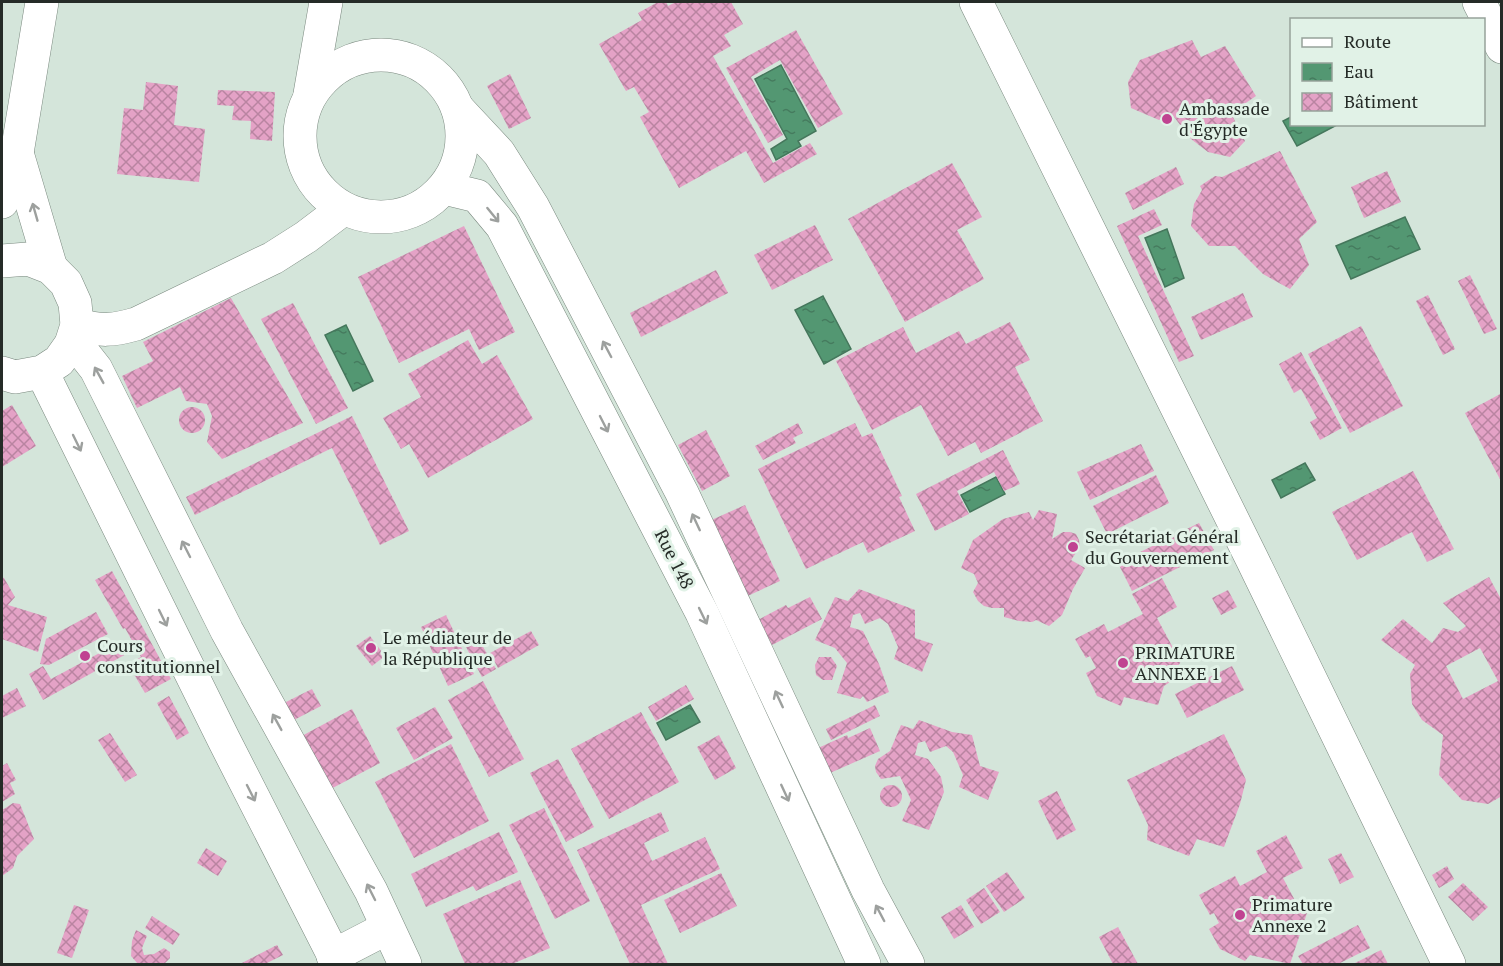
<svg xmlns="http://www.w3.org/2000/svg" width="1503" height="966" font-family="'PT Serif',serif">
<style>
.water{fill:url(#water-ripples);stroke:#45775c;stroke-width:1.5}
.building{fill:url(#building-cross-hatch);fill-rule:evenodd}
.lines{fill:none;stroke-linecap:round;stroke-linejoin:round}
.street-casing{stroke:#79887e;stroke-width:34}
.street{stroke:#fff;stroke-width:33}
.oneway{stroke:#9da09e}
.poi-dot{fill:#c04391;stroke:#e1f2e7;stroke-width:2}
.labels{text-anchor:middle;stroke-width:6;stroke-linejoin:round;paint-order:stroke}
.poi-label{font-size:18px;fill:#252b27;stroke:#e1f2e7;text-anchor:start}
.street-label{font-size:18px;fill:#252b27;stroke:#e1f2e7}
</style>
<defs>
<pattern id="water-ripples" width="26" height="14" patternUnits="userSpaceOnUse" patternTransform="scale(1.5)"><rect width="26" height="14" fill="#539772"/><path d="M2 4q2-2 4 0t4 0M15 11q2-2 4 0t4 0" fill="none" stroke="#457b5e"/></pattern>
<pattern id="building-cross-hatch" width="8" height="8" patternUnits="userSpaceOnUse" patternTransform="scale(1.5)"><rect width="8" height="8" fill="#e4a2c6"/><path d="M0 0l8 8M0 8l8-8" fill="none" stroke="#b984a1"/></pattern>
</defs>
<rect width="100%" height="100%" fill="#d4e5da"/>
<g class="water">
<path d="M781,65L816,131L798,141L801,146L776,160L771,149L787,139L755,79Z"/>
<path d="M1291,117L1292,124L1337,125L1297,146L1283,121Z"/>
<path d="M1405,217L1420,249L1351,279L1336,246Z"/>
<path d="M1167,229L1184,278L1165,287L1145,238Z"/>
<path d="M823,296L851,349L824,364L795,310Z"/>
<path d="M346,325L373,381L353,391L325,335Z"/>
<path d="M1305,463L1315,480L1281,498L1272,480Z"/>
<path d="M996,477L1005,494L970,512L961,495Z"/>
<path d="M690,705L700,722L666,740L657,723Z"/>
</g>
<g class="building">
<path d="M658,2H666L668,6L676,2H731L743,24L724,35L731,46L713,56L773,163L810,143L817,154L764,183L746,151L679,188L640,117L649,112L634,87L626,91L599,44L642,20L638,13Z"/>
<path d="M796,30L843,114L818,128L780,60L751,77L783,135L768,143L726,68Z"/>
<path d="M1192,40L1201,57L1225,46L1256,96L1231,113L1245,141L1230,157L1208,152L1191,139L1171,113L1159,120L1131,108L1128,82L1140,60Z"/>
<path d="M510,74L531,118L509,129L487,86Z"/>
<path d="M146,82L178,86L174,125L205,129L199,182L117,174L124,108L143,110Z"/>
<path d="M218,90L275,92L272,141L250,139L251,121L232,120L234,106L217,105Z"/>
<path d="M1280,151L1317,222L1299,239L1309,265L1290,289L1263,274L1235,246H1209L1191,226L1194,204L1202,190L1200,186L1215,176L1222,177Z"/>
<path d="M952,163L982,217L957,230L984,279L905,322L848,219Z"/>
<path d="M1176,167L1184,184L1133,210L1125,193Z"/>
<path d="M1387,171L1401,202L1364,218L1351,187Z"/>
<path d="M1154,209L1162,225L1138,236L1194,356L1179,362L1117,226Z"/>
<path d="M815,225L833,260L772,290L754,255Z"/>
<path d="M464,226L515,332L479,350L469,329L399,363L358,277Z"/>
<path d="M716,270L728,293L641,337L630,313Z"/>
<path d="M1470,275L1497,329L1484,334L1458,281Z"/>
<path d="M1243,293L1253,317L1201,340L1191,317Z"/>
<path d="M1428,295L1455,349L1443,355L1416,301Z"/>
<path d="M231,298L303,423L222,459L207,442L212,416L207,404L186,401L180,387L137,408L122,376L153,361L143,342Z"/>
<path d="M293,303L348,408L316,424L261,319Z"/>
<path d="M1010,322L1030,360L1015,367L1043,421L981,453L975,442L948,456L921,405L872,430L836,361L903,327L916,353L959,331L966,344Z"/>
<path d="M1361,326L1403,406L1350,433L1308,354Z"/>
<path d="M468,340L482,364L497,355L533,419L428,478L409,444L401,449L383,418L421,397L408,374Z"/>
<path d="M1301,352L1342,428L1320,440L1310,422L1317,418L1301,389L1294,393L1279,364Z"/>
<path d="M1502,393V483L1465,413Z"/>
<path d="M12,405L36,446L2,467V411Z"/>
<circle cx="192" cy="420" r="13"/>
<path d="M352,416L409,531L380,545L332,448L195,515L186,497Z"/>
<path d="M798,423L803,433L793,438L796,443L763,460L755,446Z"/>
<path d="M855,423L862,437L872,433L902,496L899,497L915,531L868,553L863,542L806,569L758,469Z"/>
<path d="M706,430L730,476L702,491L678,445Z"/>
<path d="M1141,444L1154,471L1090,500L1077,472Z"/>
<path d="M1003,450L1020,484L1004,491L994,472L957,491L969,514L935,531L916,494Z"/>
<path d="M1413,471L1454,549L1427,562L1412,532L1357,560L1332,512Z"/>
<path d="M1156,475L1169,503L1107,534L1093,506Z"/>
<path d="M745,505L780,581L741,599L707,522Z"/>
<path d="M1039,510L1057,514L1052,539L1063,532H1070L1076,534L1079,540L1080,547L1071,560L1085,568L1073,589L1062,615L1049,626L1036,620L1032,622L1019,621L1004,617V608H992L984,606L978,601L973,592L978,583L974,574L961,568L973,540L1003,519L1029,512L1033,520Z"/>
<path d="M1199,523L1214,550L1132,591L1118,563Z"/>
<path d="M112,571L171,679L145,693L128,664L141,657L125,628L123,629L95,580Z"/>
<path d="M2,577L4,578L15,597L8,605L47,617L38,652L2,639Z"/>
<path d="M1489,577L1502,601V796L1488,804L1462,800L1439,775L1443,735L1422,720L1412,704L1410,674L1415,665L1381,640L1403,619L1432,643L1443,628L1458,632L1466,626L1443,603ZM1480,648L1498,681L1463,699L1446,666Z"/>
<path d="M1162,578L1177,607L1157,618L1172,646L1183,657L1170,682L1164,686L1158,705L1124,697L1121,706L1097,696L1086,673L1096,668L1090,656L1086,658L1075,639L1104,624L1108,632L1143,614L1132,594Z"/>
<path d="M859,589L915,610V638L933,644L922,672L894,659L898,647L888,624L880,618L865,624L860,613L853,615L850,627L863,631L879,664L889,692L867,702L863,696L860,699L837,693L847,663L835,648L815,640L835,597L848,601Z"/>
<path d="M1228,590L1237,607L1221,615L1212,598Z"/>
<path d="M810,597L822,619L772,645L758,620L786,605L788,608Z"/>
<path d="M96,612L108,634L49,665L40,664L46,639Z"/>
<path d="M446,615L474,674L448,686L421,627Z"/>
<path d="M531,631L539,645L498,668L490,653Z"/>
<path d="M370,636L385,656L372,666L356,646Z"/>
<path d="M479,640L496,669L482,677L466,647Z"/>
<path d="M122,641L128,653L43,700L29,674L43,666L51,679Z"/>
<path d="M819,657H831L837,666L832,680H823L816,675L815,665Z"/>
<path d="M1232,666L1244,690L1187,718L1175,694Z"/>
<path d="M483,681L524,759L489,777L448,700Z"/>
<path d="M686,685L694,699L656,721L648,707Z"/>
<path d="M17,688L26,706L2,718V696Z"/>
<path d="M312,689L321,706L292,721L282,704Z"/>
<path d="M169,696L189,733L177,740L157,703Z"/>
<path d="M875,705L880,716L831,740L826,729Z"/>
<path d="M435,707L453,738L414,760L396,728Z"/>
<path d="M352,709L380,763L327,791L298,738Z"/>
<path d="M641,712L679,782L609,819L571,749Z"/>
<path d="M919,720L952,732L972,735L980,766L999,772L988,800L959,787L963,775L953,752L946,746L930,752L925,741L918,743L915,755L928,759L941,777L944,792L929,830L902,821L911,800L900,776L881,779L876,772L875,766L878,759L890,751L901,725L913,729Z"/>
<path d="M870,728L880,751L830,773L818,748L847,735L848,738Z"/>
<path d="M110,733L137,775L125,782L98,740Z"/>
<path d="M1224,734L1246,780L1240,804L1224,847L1197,839L1189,856L1147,840L1148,825L1127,780Z"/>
<path d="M719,735L736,768L715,780L697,747Z"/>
<path d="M451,744L489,821L414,858L375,782Z"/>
<path d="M558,759L594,827L566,842L530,773Z"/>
<path d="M7,763L16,780L10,783L15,794L2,802V766Z"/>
<circle cx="891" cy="796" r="11"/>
<path d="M1057,791L1076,830L1057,840L1038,801Z"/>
<path d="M13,803L20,804L34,839L17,856L13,868L2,876V809H4Z"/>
<path d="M544,808L590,901L555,919L509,825Z"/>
<path d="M661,812L669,831L644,843L652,861L705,837L720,869L641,905L668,964H630L577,850Z"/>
<path d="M499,832L518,872L476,891L473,886L426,907L411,874Z"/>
<path d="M1286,835L1303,868L1283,878L1299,908L1307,913L1290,964L1250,955L1245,961L1220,949L1209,929L1219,923L1214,913L1210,915L1199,895L1235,876L1240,886L1267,872L1256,851Z"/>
<path d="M206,848L227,861L218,876L197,863Z"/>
<path d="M1341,853L1354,877L1340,884L1328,859Z"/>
<path d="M1447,866L1454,879L1439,888L1432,875Z"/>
<path d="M1007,872L1025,898L1004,912L986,886Z"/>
<path d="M721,873L737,906L680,933L664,900Z"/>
<path d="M520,880L550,948L512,964H465L443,914Z"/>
<path d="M1463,883L1488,907L1473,921L1448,897Z"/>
<path d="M984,888L1000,912L981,924L966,900Z"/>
<path d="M74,905L89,910L72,958L57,953Z"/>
<path d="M961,905L974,927L954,939L941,917Z"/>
<path d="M152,916L180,934L173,945L145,928Z"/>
<path d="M1358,925L1370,948L1338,964H1303L1298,956Z"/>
<path d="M1118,927L1138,964H1113L1099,937Z"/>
<path d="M136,930L147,936L142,948L144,955L154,954L164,948L170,952V958L164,964H138L131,956L132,941Z"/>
<path d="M277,945L283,955L265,964H240Z"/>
<path d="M1381,950L1388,964H1353Z"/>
</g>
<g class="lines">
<defs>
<g id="street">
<path d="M976,2L1252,559L1449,964"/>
<path d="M1479,2L1502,47"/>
<circle cx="381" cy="136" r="81"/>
<path d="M310,94L326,2"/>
<path d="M458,109L499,153L533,207L682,493L868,890L908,964"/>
<path d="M17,153L51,268"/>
<path d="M444,188L477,196L502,226L702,613L864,964"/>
<path d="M2,202L17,153L42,2"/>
<path d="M2,261L28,259L51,268L66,283L75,303L77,325L71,344L59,361L42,372L15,377L2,373"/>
<path d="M77,325C102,331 111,331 136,324L273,258L306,237L343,209"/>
<path d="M71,344L85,355L96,369L227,631L371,891L405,964"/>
<path d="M42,372L224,740L338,964"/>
<path d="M333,956L387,928"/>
</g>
</defs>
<use href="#street" class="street-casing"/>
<use href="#street" class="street"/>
</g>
<defs><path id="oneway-shaft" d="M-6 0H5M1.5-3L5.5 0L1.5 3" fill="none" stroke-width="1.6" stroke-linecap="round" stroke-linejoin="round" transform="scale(1.5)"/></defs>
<g class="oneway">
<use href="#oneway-shaft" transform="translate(35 212) rotate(-106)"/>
<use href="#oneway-shaft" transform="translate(493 215) rotate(51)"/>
<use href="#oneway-shaft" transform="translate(607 349) rotate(-118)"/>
<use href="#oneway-shaft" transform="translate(99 375) rotate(-119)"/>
<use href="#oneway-shaft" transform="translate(604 424) rotate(63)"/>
<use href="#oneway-shaft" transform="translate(77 443) rotate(64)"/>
<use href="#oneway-shaft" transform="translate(696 522) rotate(-115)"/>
<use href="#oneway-shaft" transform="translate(186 549) rotate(-117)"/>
<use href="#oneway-shaft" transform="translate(703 616) rotate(64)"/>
<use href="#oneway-shaft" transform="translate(163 618) rotate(64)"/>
<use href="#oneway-shaft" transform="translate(779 699) rotate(-115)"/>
<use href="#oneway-shaft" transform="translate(277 722) rotate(-119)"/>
<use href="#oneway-shaft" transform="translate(251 793) rotate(63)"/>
<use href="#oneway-shaft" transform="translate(785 793) rotate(65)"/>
<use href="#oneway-shaft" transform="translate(371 892) rotate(-117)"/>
<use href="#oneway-shaft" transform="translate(880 913) rotate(-118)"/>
</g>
<g class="poi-dot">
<circle cx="1167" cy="119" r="6"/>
<circle cx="1073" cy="547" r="6"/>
<circle cx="371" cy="648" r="6"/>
<circle cx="85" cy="656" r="6"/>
<circle cx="1123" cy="663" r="6"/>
<circle cx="1240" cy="915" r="6"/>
</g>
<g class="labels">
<g class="poi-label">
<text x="1179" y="115">Ambassade<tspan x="1179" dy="21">d'Égypte</tspan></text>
<text x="1085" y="543">Secrétariat Général<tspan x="1085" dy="21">du Gouvernement</tspan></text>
<text x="383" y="644">Le médiateur de<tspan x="383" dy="21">la République</tspan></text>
<text x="97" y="652">Cours<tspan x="97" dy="21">constitutionnel</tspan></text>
<text x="1135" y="659">PRIMATURE<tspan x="1135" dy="21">ANNEXE 1</tspan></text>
<text x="1252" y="911">Primature<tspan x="1252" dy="21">Annexe 2</tspan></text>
</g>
<g class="street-label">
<text transform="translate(674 559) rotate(63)" y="6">Rue 148</text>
</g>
</g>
<rect width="1503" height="966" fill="none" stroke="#252b27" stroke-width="6"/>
<rect x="1290" y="18" width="195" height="108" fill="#e1f2e7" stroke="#96a29a" stroke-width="1.5"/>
<rect x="1302" y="38" width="30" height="9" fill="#ffffff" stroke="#96a29a" stroke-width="1.5"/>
<text x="1344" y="48" font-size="18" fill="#252b27">Route</text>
<rect x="1302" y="63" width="30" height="18" fill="url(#water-ripples)" stroke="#96a29a" stroke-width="1.5"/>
<text x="1344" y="78" font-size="18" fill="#252b27">Eau</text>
<rect x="1302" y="93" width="30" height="18" fill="url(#building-cross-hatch)" stroke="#96a29a" stroke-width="1.5"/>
<text x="1344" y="108" font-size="18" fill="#252b27">Bâtiment</text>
</svg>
